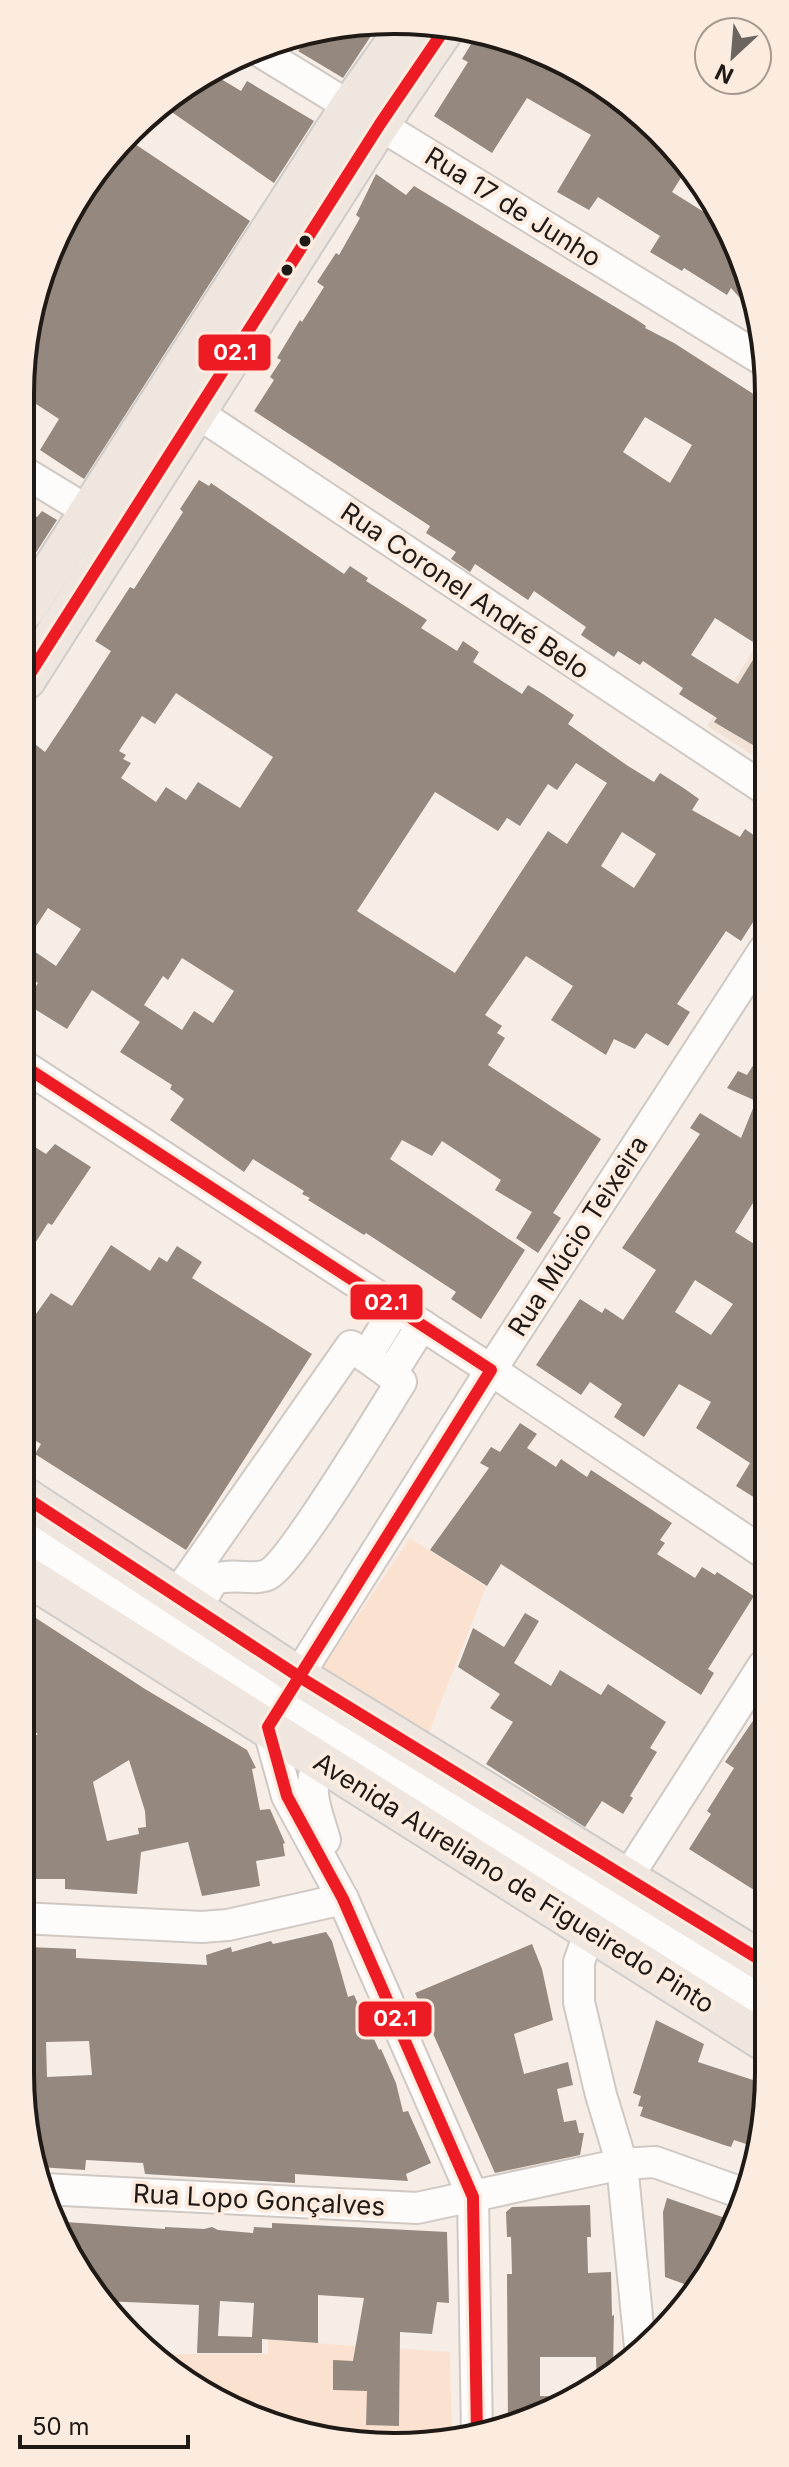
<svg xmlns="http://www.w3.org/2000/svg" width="789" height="2467" font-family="Inter,sans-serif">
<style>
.built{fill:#f2e1d5}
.green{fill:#fbe2d0}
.building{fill:#95887e;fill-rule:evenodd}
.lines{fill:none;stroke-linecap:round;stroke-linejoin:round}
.minor-casing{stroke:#cfc8c3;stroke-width:34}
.major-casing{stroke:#cfcbc8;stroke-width:42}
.minor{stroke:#fefcfb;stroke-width:30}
.major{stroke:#eee6df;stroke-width:38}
.bus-1-casing{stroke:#fcece0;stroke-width:18}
.bus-1{stroke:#ed1c24;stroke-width:12}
.bus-dot{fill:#201a16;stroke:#fcece0;stroke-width:3}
.labels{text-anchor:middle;stroke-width:8;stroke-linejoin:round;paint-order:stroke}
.street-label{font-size:26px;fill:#201a16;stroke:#fcece0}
.rim{fill:none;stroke:#201a16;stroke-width:4}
.line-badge{stroke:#fcece0;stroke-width:3}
.badge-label{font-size:22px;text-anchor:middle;font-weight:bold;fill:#fff}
</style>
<rect width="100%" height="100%" fill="#f6ede6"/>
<path class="built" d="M765,630V763L707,726Z"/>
<g class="green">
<path d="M410,1538L486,1587L425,1743L317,1676Z"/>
<path d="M268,2340L450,2352L452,2437L346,2444L228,2408L158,2354H268Z"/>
</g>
<g class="building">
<path d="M322,27H377L343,78L298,51L301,48L289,41Z"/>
<path d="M479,31L581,70L660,130L687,168L672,192L731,229L758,318L731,288L727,295L684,268L682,271L650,252L660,236L598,197L589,210L557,192L591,135L527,98L492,153L434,116L468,62L462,59Z"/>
<path d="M211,73L241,91L247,81L314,121L274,183L163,106L187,83Z"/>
<path d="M129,140L250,221L84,479L40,450L59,419L27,398V321L83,186Z"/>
<path d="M376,174L406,195L414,186L637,320L646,326L645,328L674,343L766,402L765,752L714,722L717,718L679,694L683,688L643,661L640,665L618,651L614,657L581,635L586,627L534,591L528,600L475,564L470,572L451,559L456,552L426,533L430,526L254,411L274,380L270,377L281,360L277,358L300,320L302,322L324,287L317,282L336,253L339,255L360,218L356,215ZM645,417L692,445L670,483L623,452ZM715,618L761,647L738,684L691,655Z"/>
<path d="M199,480L209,486L211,483L344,574L350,566L368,578L366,581L427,620L421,628L457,651L463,641L479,652L473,662L522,694L528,685L543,694L574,715L568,724L628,766L654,782L660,773L685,789L699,799L692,810L740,837L745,829L765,843L764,905L741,941L726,931L677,1004L690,1012L668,1046L646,1033L635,1049L614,1039L606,1055L551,1020L573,986L526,956L485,1015L502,1026L497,1033L505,1038L488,1065L601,1139L553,1213L561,1218L538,1253L516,1238L532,1212L495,1190L501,1180L442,1141L432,1156L402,1140L390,1159L525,1250L481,1319L451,1299L456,1292L366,1233L364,1235L308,1200L310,1198L302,1194L304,1191L253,1159L244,1172L170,1120L184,1099L170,1089L172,1085L120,1052L140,1022L92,990L67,1029L25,1003L38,983L25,974V945L56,966L81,929L48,908L25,943L26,737L45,752L71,713L111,651L95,641L130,587L134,589L183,512L180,509ZM176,693L273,757L240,808L198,782L186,800L166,787L156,802L121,778L131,763L123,759L126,755L119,751L142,716L155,724ZM576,763L607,783L567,844L548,831L455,973L357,911L435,792L498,831L507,818L520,826L548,784L557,790ZM622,832L656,854L634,888L601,866ZM182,958L234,991L213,1023L194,1011L182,1030L144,1005L163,976L168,980Z"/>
<path d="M26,510L37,517L42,511L57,520L26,568Z"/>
<path d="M764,1048V1210L753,1203L735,1232L764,1250L763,1503L736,1486L750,1463L696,1428L711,1402L679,1384L644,1437L614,1417L622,1404L590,1382L581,1395L536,1365L580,1299L602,1313L605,1308L623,1320L656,1270L622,1248L700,1134L690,1128L700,1113L741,1138L756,1101L727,1088L738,1071L747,1075ZM695,1280L733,1304L711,1335L675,1312Z"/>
<path d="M24,1140L46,1154L55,1144L91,1167L52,1225L48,1223L23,1262Z"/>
<path d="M111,1245L150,1271L159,1257L167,1262L177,1246L202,1262L192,1278L312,1354L186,1550L35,1454L41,1444L23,1433V1332L51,1293L72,1306Z"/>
<path d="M520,1423L537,1434L527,1448L556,1467L561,1459L587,1477L591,1470L672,1523L660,1540L665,1543L657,1554L695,1578L702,1567L715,1575L717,1572L754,1596L708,1669L714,1673L701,1695L501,1564L487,1586L430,1550L489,1468L480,1463L491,1447L500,1452Z"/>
<path d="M22,1609L145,1689L247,1750L256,1768L252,1769L260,1810L270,1809L285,1843L283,1844L285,1856L256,1861L260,1886L202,1896L188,1842L141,1852L137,1894L65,1889V1879H21V1744L38,1734L21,1724ZM129,1760L145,1811L146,1827L138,1828L139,1834L107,1841L93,1782Z"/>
<path d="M525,1613L539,1621L514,1663L551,1686L560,1670L601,1695L608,1684L666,1722L650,1748L657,1752L630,1796L633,1798L623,1814L602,1801L585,1827L486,1764L513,1722L490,1708L500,1694L458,1667L473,1628L504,1647Z"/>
<path d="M763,1706L762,1876V1895L689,1849L711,1814L707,1811L734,1768L725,1762Z"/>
<path d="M326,1932L332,1941L348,1997L354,1995L379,2050L381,2049L396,2083L403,2112L408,2111L431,2163L406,2174L408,2181L295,2174V2183L145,2174L143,2163L86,2160L85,2170L39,2167L20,2073V1956H28V1947L76,1949V1958L207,1965L206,1955L231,1947L232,1952L271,1941L273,1944ZM89,2041L92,2075L47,2077L46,2042Z"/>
<path d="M532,1944L542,1969L553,2020L514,2034L524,2074L568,2062L573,2085L557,2089L564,2122L576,2120L579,2133H584L580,2155L495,2173L415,1993Z"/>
<path d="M656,2020L704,2044L698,2062L762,2083L761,2149L734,2140L731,2147L724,2145L640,2116L643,2107L638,2106L641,2096L633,2093Z"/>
<path d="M667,2198L731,2220L706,2280L698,2289L665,2277L663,2212Z"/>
<path d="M590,2205L591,2237H587L588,2273L611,2272L612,2316L614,2315L613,2374L597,2386L596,2357H540V2396L574,2397L508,2427L507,2274H512L511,2237H507L506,2212L512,2207Z"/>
<path d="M52,2221L165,2229V2227L204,2229L212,2227L218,2230L253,2233L254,2227L272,2228V2223L447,2232L449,2303L437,2302L432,2334L400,2332L399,2426L366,2425L367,2391L333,2390V2360L353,2361L364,2298L318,2295V2343L262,2339V2353H197L199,2305L101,2301ZM220,2301L254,2303L252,2337L218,2336Z"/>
</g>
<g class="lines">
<defs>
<g id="minor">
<path d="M261,52L766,362"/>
<path d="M178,400L765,789"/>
<path d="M27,474L88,511"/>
<path d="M24,1066L491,1370L763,1552"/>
<path d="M366,1357L396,1308"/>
<path d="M391,1374L422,1325"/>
<path d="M22,1534L283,1702L762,2001"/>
<path d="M176,1596L351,1346L401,1382C382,1412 290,1565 267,1575C253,1581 231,1572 213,1580L196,1609"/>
<path d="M319,1760C306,1791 316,1809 325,1840"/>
<path d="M21,1918L202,1927L228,1925L343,1899"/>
<path d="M43,2189L417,2208L622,2164L655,2162L742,2193"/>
<path d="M640,2347L622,2164L601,2095L579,2002V1962L584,1948L627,1878L763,1666"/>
<path d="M477,2435L473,2197L343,1899L287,1796L268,1727L308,1660L491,1370L764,950"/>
</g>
<g id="major">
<path d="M26,609L350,106L406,27"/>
<path d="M26,680L380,124L446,27"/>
<path d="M22,1495L298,1676L762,1961"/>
<path d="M22,1573L762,2040"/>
</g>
</defs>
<use href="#minor" class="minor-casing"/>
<use href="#major" class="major-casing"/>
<use href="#minor" class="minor"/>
<use href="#major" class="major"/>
<defs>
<g id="bus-1">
<path d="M26,680L380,124L446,27"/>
<path d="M24,1066L491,1370L268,1727L287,1796L343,1899L473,2197L477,2435"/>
<path d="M22,1495L298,1676L762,1961"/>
</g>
</defs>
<use href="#bus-1" class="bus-1-casing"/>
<use href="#bus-1" class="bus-1"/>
</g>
<g class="bus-dot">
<circle cx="305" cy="241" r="7"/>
<circle cx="287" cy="270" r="7"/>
</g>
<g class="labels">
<g class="street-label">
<text transform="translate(513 207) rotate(32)" y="9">Rua 17 de Junho</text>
<text transform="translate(465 591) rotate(34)" y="9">Rua Coronel André Belo</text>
<text transform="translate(578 1236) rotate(-57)" y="9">Rua Múcio Teixeira</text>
<text transform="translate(514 1883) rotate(32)" y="9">Avenida Aureliano de Figueiredo Pinto</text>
<text transform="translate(259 2200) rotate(3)" y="9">Rua Lopo Gonçalves</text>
</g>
</g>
<path d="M0 0H789V2467H0ZM394 34H395A360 360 0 0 1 755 394V2073A360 360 0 0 1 395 2433H394A360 360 0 0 1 34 2073V394A360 360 0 0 1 394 34Z" fill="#fcece0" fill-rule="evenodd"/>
<path class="rim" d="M394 34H395A360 360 0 0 1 755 394V2073A360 360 0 0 1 395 2433H394A360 360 0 0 1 34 2073V394A360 360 0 0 1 394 34Z"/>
<g class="line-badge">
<rect x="197" y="333" width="75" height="39" rx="8" fill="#ed1c24"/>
<rect x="349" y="1283" width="75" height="38" rx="8" fill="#ed1c24"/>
<rect x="357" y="2000" width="76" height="38" rx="8" fill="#ed1c24"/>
</g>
<g class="badge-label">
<text x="235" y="360">02.1</text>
<text x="386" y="1310">02.1</text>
<text x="395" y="2026">02.1</text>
</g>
<g transform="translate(733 56) rotate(206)"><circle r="38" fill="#fcece0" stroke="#a4988f" stroke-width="2"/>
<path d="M0-6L14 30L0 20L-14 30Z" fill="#6b645f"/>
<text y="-12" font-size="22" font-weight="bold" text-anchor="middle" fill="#201a16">N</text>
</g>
<path d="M20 2435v12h168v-12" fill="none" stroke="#201a16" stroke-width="4"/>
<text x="32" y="2435" font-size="24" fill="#201a16" stroke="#fcece0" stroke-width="6" paint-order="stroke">50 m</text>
</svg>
